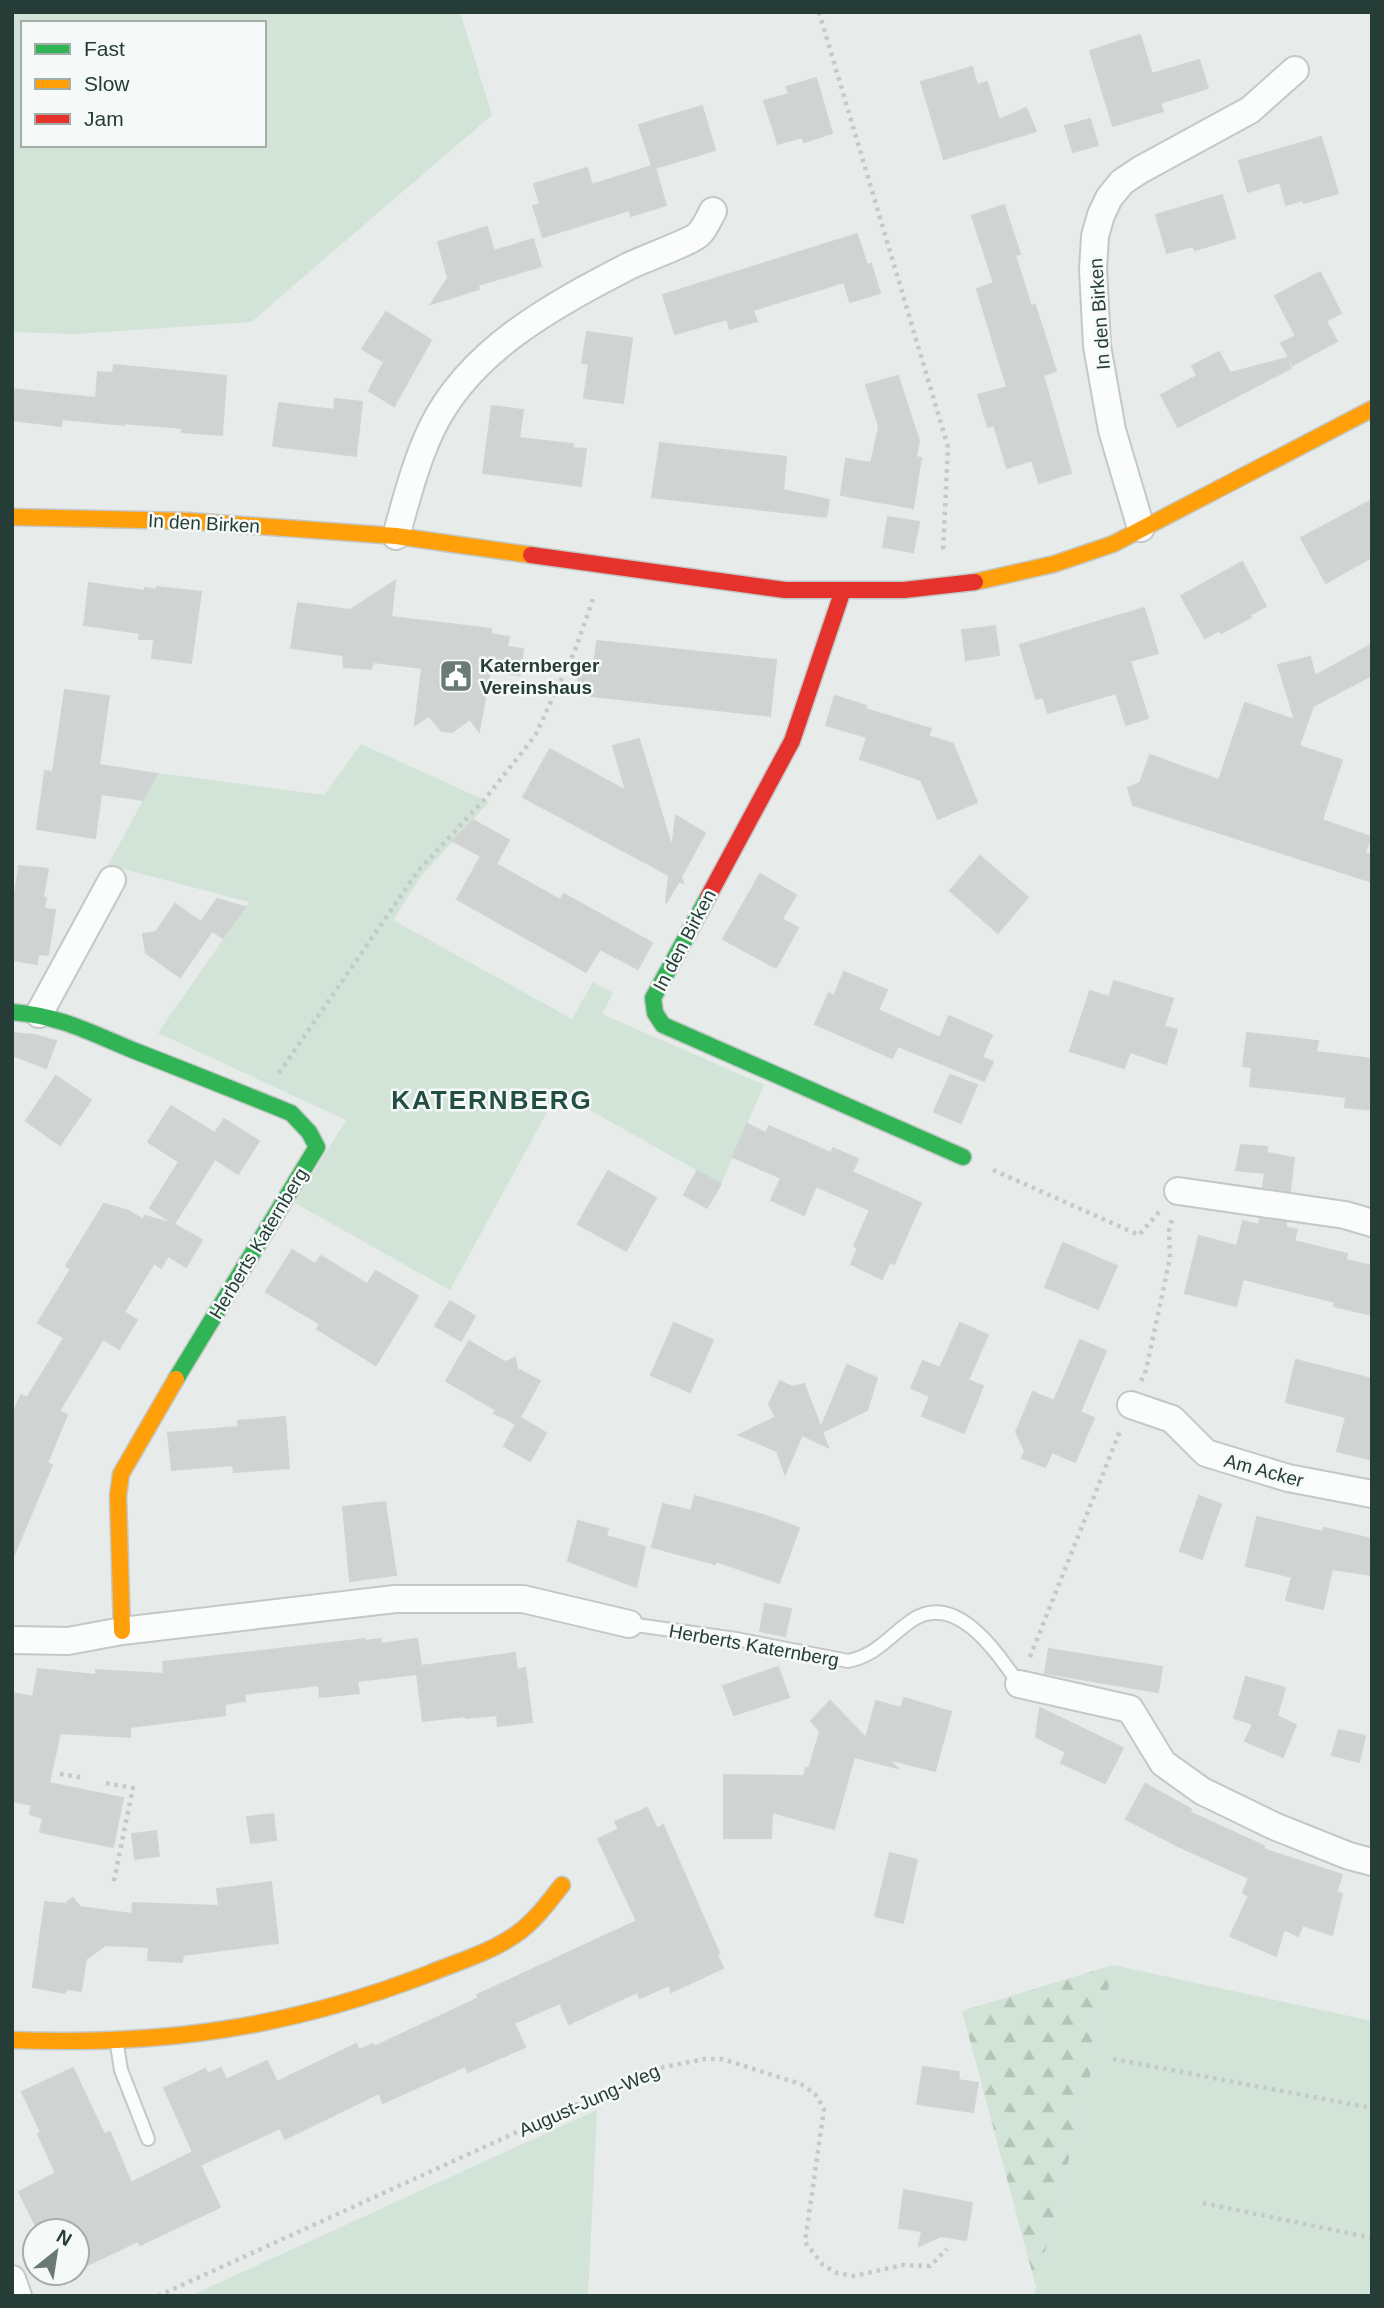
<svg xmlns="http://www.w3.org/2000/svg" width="1384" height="2308" font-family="Arial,sans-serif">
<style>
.green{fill:#d2e3d7;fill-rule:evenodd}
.forest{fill:url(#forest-firs)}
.building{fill:#cfd4d2;stroke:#d0d4d2;stroke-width:2}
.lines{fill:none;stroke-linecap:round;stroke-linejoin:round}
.lane-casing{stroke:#c4c8c6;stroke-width:16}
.street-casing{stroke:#c4c8c6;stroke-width:30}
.fast-casing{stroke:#c2c8c6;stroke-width:19}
.slow-casing{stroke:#c2c8c6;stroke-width:19}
.jam-casing{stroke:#c2c8c6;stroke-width:19}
.path{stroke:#c3cac7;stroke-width:4.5;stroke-dasharray:3.5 5;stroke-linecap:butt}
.lane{stroke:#fbfcfc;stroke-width:12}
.street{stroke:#fbfcfc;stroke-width:26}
.fast{stroke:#30b455;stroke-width:16}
.slow{stroke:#ff9f0a;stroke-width:16}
.jam{stroke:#e5322d;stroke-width:16}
.labels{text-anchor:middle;stroke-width:5;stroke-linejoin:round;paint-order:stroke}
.street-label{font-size:19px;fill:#263d37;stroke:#f5f9f7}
.poi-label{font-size:19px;font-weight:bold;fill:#263d37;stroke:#f5f9f7;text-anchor:start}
.district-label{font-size:26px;font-weight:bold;letter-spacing:2px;fill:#234e44;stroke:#f5f9f7}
</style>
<defs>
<pattern id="forest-firs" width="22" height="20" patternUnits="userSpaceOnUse" patternTransform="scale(1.75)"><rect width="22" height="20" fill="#d2e3d7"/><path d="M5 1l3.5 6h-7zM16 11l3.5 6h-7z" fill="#b4c4b9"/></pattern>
</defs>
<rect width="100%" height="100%" fill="#e7ebe9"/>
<g class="green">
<path d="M12,12H460L492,115L251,322L75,334L12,332ZM23,23H264V145H23Z"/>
<path d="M361,744L489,802L422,875L393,920L572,1019L593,982L613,993L602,1014L764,1085L721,1184L558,1092L450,1290L295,1203L346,1120L158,1033L249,902L108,865L158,773L324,795Z"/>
<path d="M1113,1965L1372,2021V2296H1034L1088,2085Z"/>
<path d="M597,2110L588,2296H190Z"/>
</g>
<path class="forest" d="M1113,1965L1088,2085L1036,2287L962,2011Z"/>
<g class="building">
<path d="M1140,35L1152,74L1199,60L1208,88L1160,103L1163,111L1113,126L1090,51Z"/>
<path d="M972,67L977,85L987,82L999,120L1026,108L1036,131L944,159L921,82Z"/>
<path d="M816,78L832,133L804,142L802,137L778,144L764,101L789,94L787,87Z"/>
<path d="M702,106L715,150L655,168L666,205L631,216L630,210L543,237L533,206L540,204L534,184L587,168L592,185L652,166L639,125Z"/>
<path d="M1090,119L1098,145L1073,152L1065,126Z"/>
<path d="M1321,137L1338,193L1304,203L1303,200L1286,205L1280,182L1248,192L1239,161Z"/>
<path d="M1222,195L1235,238L1195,250L1193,246L1167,253L1156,215Z"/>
<path d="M1004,205L1020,254L1015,255L1031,306L1035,305L1056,371L1043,375L1071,473L1039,483L1032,460L1007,468L994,425L988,427L978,395L1007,387L977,289L994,283L972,216Z"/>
<path d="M487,227L494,251L533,239L541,266L478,285L479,289L431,304L448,278L438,242Z"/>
<path d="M857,234L867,265L871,264L880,293L850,302L844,282L753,310L757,321L730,329L727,319L675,334L663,295Z"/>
<path d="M1320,272L1341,313L1326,321L1337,341L1293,365L1281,343L1296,336L1275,296Z"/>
<path d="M386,312L431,340L394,406L369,391L384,362L362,349Z"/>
<path d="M587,332L632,338L623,403L584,398L589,364L582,363Z"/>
<path d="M1219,352L1230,373L1287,358L1291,368L1178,427L1161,395L1197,376L1192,366Z"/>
<path d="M114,365L226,376L222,435L182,432V428L124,423V425L62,419L61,426L12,420V389L96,398L98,372L113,373Z"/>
<path d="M898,376L919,441L916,457L921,458L913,508L841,495L846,459L871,463L879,427L866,385Z"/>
<path d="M335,399L362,402L356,456L273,446L279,403L334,410Z"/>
<path d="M492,406L523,410L519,438L573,444L572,448L586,449L581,486L483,473Z"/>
<path d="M660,443L786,457L783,490L829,500L826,517L652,497Z"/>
<path d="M1372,500V557L1326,583L1301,538Z"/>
<path d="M888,517L919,522L913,552L883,547Z"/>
<path d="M1242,562L1266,606L1250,615L1251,617L1221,633L1220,630L1205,638L1181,596Z"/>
<path d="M395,581L391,617L491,629V634L509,637L507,647L523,649L520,675L490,671L479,731L470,719L452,732L442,731L429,716L415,725L422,668L373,662L371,669L344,667L343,655L291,648L298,603L350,610Z"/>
<path d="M89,583L145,591V588L157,590V587L201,592L191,663L152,658L154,639H139L140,633L84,625Z"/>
<path d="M1144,608L1158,653L1130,661L1148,718L1126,725L1116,693L1048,713L1043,697L1036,699L1020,645Z"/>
<path d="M995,626L999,655L966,660L962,630Z"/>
<path d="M597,641L776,660L770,716L590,696L591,691L577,689L581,663L594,665Z"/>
<path d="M1372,644V675L1313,706L1299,746L1342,760L1322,820L1371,837L1365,853L1372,855V882L1133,805L1128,788L1140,783L1150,755L1219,780L1245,703L1295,720L1278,665L1310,657L1315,676Z"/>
<path d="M65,690L109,696L99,765L157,774L143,800L101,794L95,838L37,829L45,771L53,772Z"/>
<path d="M835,696L866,706L865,709L931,729L928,736L953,744L977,802L938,819L921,780L860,759L867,737L826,725Z"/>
<path d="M639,739L672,848L676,816L705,833L681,877L683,883L679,881L666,903L669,875L523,797L550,749L626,791L613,746Z"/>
<path d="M473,820L509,840L496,864L560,900L564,894L652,943L638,969L600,949L586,972L457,899L481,856L453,841Z"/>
<path d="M980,856L1028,897L998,933L950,891Z"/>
<path d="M19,866L48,869L43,897L46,898L44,909L55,910L48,955L38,954L37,964L12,960V893L15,894Z"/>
<path d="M760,874L796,895L782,919L798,928L776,968L723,939Z"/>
<path d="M217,899L245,907L223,938L212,931L180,977L146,953L143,934L156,932L175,904L201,922Z"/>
<path d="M844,972L887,990L878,1010L940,1038L949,1016L992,1035L982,1057L993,1062L984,1081L898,1046L892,1058L815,1024L829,993L834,996Z"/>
<path d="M1114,981L1173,999L1164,1026L1177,1030L1166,1064L1130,1052L1124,1068L1070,1051L1090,991L1109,997Z"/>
<path d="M12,1033L35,1035L56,1041L46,1068L12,1055Z"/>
<path d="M1247,1033L1318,1041L1316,1052L1372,1059V1110L1345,1107L1346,1097L1250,1086L1252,1067L1243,1066Z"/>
<path d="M950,1075L977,1085L961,1123L934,1112Z"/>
<path d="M56,1076L91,1100L60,1145L26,1121Z"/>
<path d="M171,1106L215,1133L224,1119L259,1141L238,1174L215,1159L174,1224L202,1240L186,1267L168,1256L161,1268L154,1263L124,1312L137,1320L119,1349L103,1339L59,1411L67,1415L47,1463L52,1465L12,1559V1416L21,1395L27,1398L64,1338L38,1323L71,1269L66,1266L104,1204L129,1211L143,1220L145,1216L174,1224L150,1208L179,1162L148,1142Z"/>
<path d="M747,1124L766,1133L769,1126L831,1153L833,1148L858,1159L852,1172L921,1203L894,1264L890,1262L882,1279L851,1264L858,1248L854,1246L870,1210L816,1186L804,1215L771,1200L781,1178L733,1157Z"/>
<path d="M1241,1145L1267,1147V1153L1294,1158L1290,1191L1263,1187L1265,1173L1236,1170Z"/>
<path d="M608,1171L656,1198L626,1251L578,1224Z"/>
<path d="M697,1171L721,1184L707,1208L684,1195Z"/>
<path d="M1260,1219L1286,1222V1227L1297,1230L1294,1241L1347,1254L1346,1260L1372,1266V1315L1334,1306L1335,1302L1243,1279L1236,1306L1185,1293L1199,1236L1237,1246L1243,1221L1259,1225Z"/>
<path d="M1063,1243L1117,1266L1098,1309L1045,1287Z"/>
<path d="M292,1250L315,1264L321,1256L367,1284L376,1271L418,1296L376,1365L317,1329L320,1324L266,1292Z"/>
<path d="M450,1301L475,1316L461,1341L435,1326Z"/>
<path d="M674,1323L713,1340L690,1392L651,1375Z"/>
<path d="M960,1323L988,1335L968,1380L983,1386L964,1433L922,1416L930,1396L911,1388L923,1361L940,1368Z"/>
<path d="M1080,1340L1106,1351L1080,1412L1094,1418L1075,1462L1052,1452L1045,1467L1022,1458L1025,1451L1016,1432L1033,1392L1054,1401Z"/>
<path d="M469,1341L505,1362L515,1358L517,1369L540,1381L520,1417L546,1433L530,1461L504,1446L516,1424L494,1413L496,1410L446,1381Z"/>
<path d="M1296,1360L1372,1379V1460L1337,1451L1346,1417L1286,1402Z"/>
<path d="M847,1365L877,1378L867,1410L822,1432L828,1447L802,1435L785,1474L777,1451L739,1435L776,1417L769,1404L780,1381L792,1387L804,1384L821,1428Z"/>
<path d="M285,1417L289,1468L234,1472L233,1465L172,1470L168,1433L238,1427V1421Z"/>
<path d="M695,1496L763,1515L799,1528L779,1583L716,1561L715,1564L652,1547L663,1504L691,1511Z"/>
<path d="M1199,1496L1221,1504L1202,1559L1180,1551Z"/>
<path d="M385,1502L396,1575L350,1581L343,1507Z"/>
<path d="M1257,1517L1323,1532L1324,1528L1372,1539V1575L1332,1569L1323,1609L1286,1600L1292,1577L1246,1566Z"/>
<path d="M578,1521L608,1529L606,1536L645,1547L636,1587L568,1561Z"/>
<path d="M765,1604L791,1609L785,1636L760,1631Z"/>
<path d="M365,1639V1641L381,1639V1644L417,1639L421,1666L515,1653L517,1670L525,1668L532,1722L498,1726L497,1715L466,1718V1716L423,1721L417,1674L357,1681L359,1693L320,1697L319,1685L244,1694L245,1701L225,1704V1715L130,1727V1737L60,1733L49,1783L123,1798L113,1847L40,1832L43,1818L30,1814L32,1805L12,1801V1693L33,1697L38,1669L96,1675V1670L164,1674L163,1662Z"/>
<path d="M1049,1649L1162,1667L1158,1692L1045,1673Z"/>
<path d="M778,1667L789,1697L734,1715L723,1686Z"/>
<path d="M1246,1677L1285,1688L1277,1716L1296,1725L1283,1757L1245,1741L1253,1724L1234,1718Z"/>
<path d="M904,1698L951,1712L935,1771L888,1759L897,1768L854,1757L834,1829L772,1812L771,1838H724V1775L804,1776L806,1768L809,1769L820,1731L811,1721L830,1701L866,1738L876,1701L901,1708Z"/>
<path d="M1040,1708L1123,1748L1105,1783L1061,1763L1066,1752L1036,1737Z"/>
<path d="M1339,1730L1365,1736L1359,1762L1332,1755Z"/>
<path d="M1145,1784L1191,1809L1189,1812L1264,1846L1263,1849L1342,1875L1336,1892L1342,1894L1332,1935L1303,1925L1298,1936L1284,1929L1276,1956L1230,1936L1249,1896L1243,1893L1249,1878L1178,1846L1126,1819Z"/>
<path d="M647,1808L657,1829L663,1825L719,1953L717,1954L723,1968L671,1992L669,1985L640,1998L637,1992L569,2024L560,2003L514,2023L525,2047L468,2072L465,2066L383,2103L379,2093L285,2139L280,2128L200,2165L220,2207L140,2245L138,2241L77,2270V2231H35V2233L33,2230L37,2228L19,2192L56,2173L38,2134L41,2132L22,2092L73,2068L104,2134L110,2132L131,2183L193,2152L164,2088L205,2069L208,2074L221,2068L226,2080L267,2061L277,2082L356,2044L359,2050L373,2044L374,2047L479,1998L477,1995L637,1921L598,1839L619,1829L615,1822Z"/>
<path d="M273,1814L276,1840L251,1843L247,1817Z"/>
<path d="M156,1831L159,1856L135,1859L132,1834Z"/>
<path d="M890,1853L917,1860L903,1923L875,1916Z"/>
<path d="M271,1882L278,1943L183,1955L182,1962L148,1960L149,1947L106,1945L86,1959L81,1991L68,1989L64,1993L33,1987L45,1902L65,1904L73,1898L80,1907L132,1914L133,1903L219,1906L217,1889Z"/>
<path d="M923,2067L959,2072L958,2080L978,2083L973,2112L917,2104Z"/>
<path d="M904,2190L972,2203L966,2240L941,2236L919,2246L922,2231L899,2228Z"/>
</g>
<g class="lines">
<defs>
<g id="lane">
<path d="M629,1624L736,1639L848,1661C877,1655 888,1637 911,1621C955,1590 996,1651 1019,1684"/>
<path d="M117,2045L121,2070L148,2139"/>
</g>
<g id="street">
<path d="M1141,528L1112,430L1097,346L1093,269L1095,236L1101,215L1109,198L1122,182L1140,170L1250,110L1295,70"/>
<path d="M396,536C406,501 415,464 431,430C469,350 552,306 627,267C641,260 693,241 699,234C705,228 709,218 713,211"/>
<path d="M39,1014L112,880"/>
<path d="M1178,1191L1345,1215L1372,1223"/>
<path d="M1131,1405L1172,1419L1206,1453L1288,1478L1372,1494"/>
<path d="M12,1640L68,1641L122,1631L395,1599H523L629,1624"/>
<path d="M1019,1684L1130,1709L1163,1763L1202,1791L1274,1826L1349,1856L1372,1862"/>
<path d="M12,2279L18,2296"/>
</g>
<g id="fast">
<path d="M708,897L653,998L655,1013L663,1025L963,1157"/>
<path d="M12,1012C61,1016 91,1033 135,1051C187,1071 239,1092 291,1113L309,1132L317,1147L176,1379"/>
</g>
<g id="slow">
<path d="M12,517L188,521L396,536L531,555"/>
<path d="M975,582L1054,564L1113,544L1372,409"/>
<path d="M122,1631L118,1496L121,1474L176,1379"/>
<path d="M12,2040C160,2046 289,2028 428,1974C457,1962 489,1953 515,1935C534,1922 548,1903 562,1885"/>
</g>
<g id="jam">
<path d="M531,555L785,590H904L975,582"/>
<path d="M708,897L792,741L842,593"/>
</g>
</defs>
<use href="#lane" class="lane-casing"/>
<use href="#street" class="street-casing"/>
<use href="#fast" class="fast-casing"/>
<use href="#slow" class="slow-casing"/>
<use href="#jam" class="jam-casing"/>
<g class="path">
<path d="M819,12L948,447L943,552"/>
<path d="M279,1073L418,871L484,800L535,736L575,650L594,596"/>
<path d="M993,1170L1139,1235L1159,1212"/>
<path d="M1141,1381L1146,1370L1170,1258L1169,1230L1172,1219"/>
<path d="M1030,1657L1120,1431"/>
<path d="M60,1774L85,1778"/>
<path d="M106,1783L133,1788L113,1885"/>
<path d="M1113,2059L1372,2108"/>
<path d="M1203,2203L1372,2238"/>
<path d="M158,2296L655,2069L704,2059H722L801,2084L815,2094L824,2109L805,2242L823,2265L837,2273L854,2276L903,2265L930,2266L947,2249"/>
</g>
<use href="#lane" class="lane"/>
<use href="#street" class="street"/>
<use href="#fast" class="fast"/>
<use href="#slow" class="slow"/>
<use href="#jam" class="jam"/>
</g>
<defs>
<symbol id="civic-square" viewBox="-11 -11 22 22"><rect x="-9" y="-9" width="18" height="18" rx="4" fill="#6a7a75" stroke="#f5f9f7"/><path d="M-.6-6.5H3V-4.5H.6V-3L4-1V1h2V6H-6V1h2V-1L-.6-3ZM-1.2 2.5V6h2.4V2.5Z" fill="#fff"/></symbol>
</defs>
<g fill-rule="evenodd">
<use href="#civic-square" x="437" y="657" width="38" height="38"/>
</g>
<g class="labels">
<g class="street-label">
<text transform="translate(1099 314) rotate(-94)" y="7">In den Birken</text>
<text transform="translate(204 523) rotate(3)" y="7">In den Birken</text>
<text transform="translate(684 940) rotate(-62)" y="7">In den Birken</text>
<text transform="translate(258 1243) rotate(-59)" y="7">Herberts Katernberg</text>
<text transform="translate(1264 1470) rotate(15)" y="7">Am Acker</text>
<text transform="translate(754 1645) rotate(10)" y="7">Herberts Katernberg</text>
<text transform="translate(589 2100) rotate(-24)" y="7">August-Jung-Weg</text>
</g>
<g class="poi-label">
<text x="480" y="672">Katernberger<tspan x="480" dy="22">Vereinshaus</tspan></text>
</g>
<g class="district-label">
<text x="492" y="1109">KATERNBERG</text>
</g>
</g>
<rect width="1384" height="2308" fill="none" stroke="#263d37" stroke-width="28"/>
<rect x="21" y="21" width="245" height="126" fill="#f5f9f7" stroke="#a2aeaa" stroke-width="2"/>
<rect x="35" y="44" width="35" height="10" fill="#30b455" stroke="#a2aeaa" stroke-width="2"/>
<text x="84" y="56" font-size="21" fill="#263d37">Fast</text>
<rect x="35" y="79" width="35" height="10" fill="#ff9f0a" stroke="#a2aeaa" stroke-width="2"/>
<text x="84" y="91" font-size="21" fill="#263d37">Slow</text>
<rect x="35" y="114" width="35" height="10" fill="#e5322d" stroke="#a2aeaa" stroke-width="2"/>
<text x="84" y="126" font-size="21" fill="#263d37">Jam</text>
<g transform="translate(56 2252) rotate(30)"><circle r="33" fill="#f5f9f7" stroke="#a2aeaa" stroke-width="2"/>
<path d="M0-5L12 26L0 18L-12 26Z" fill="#6a7a75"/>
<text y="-10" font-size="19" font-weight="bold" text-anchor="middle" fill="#263d37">N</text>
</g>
</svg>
